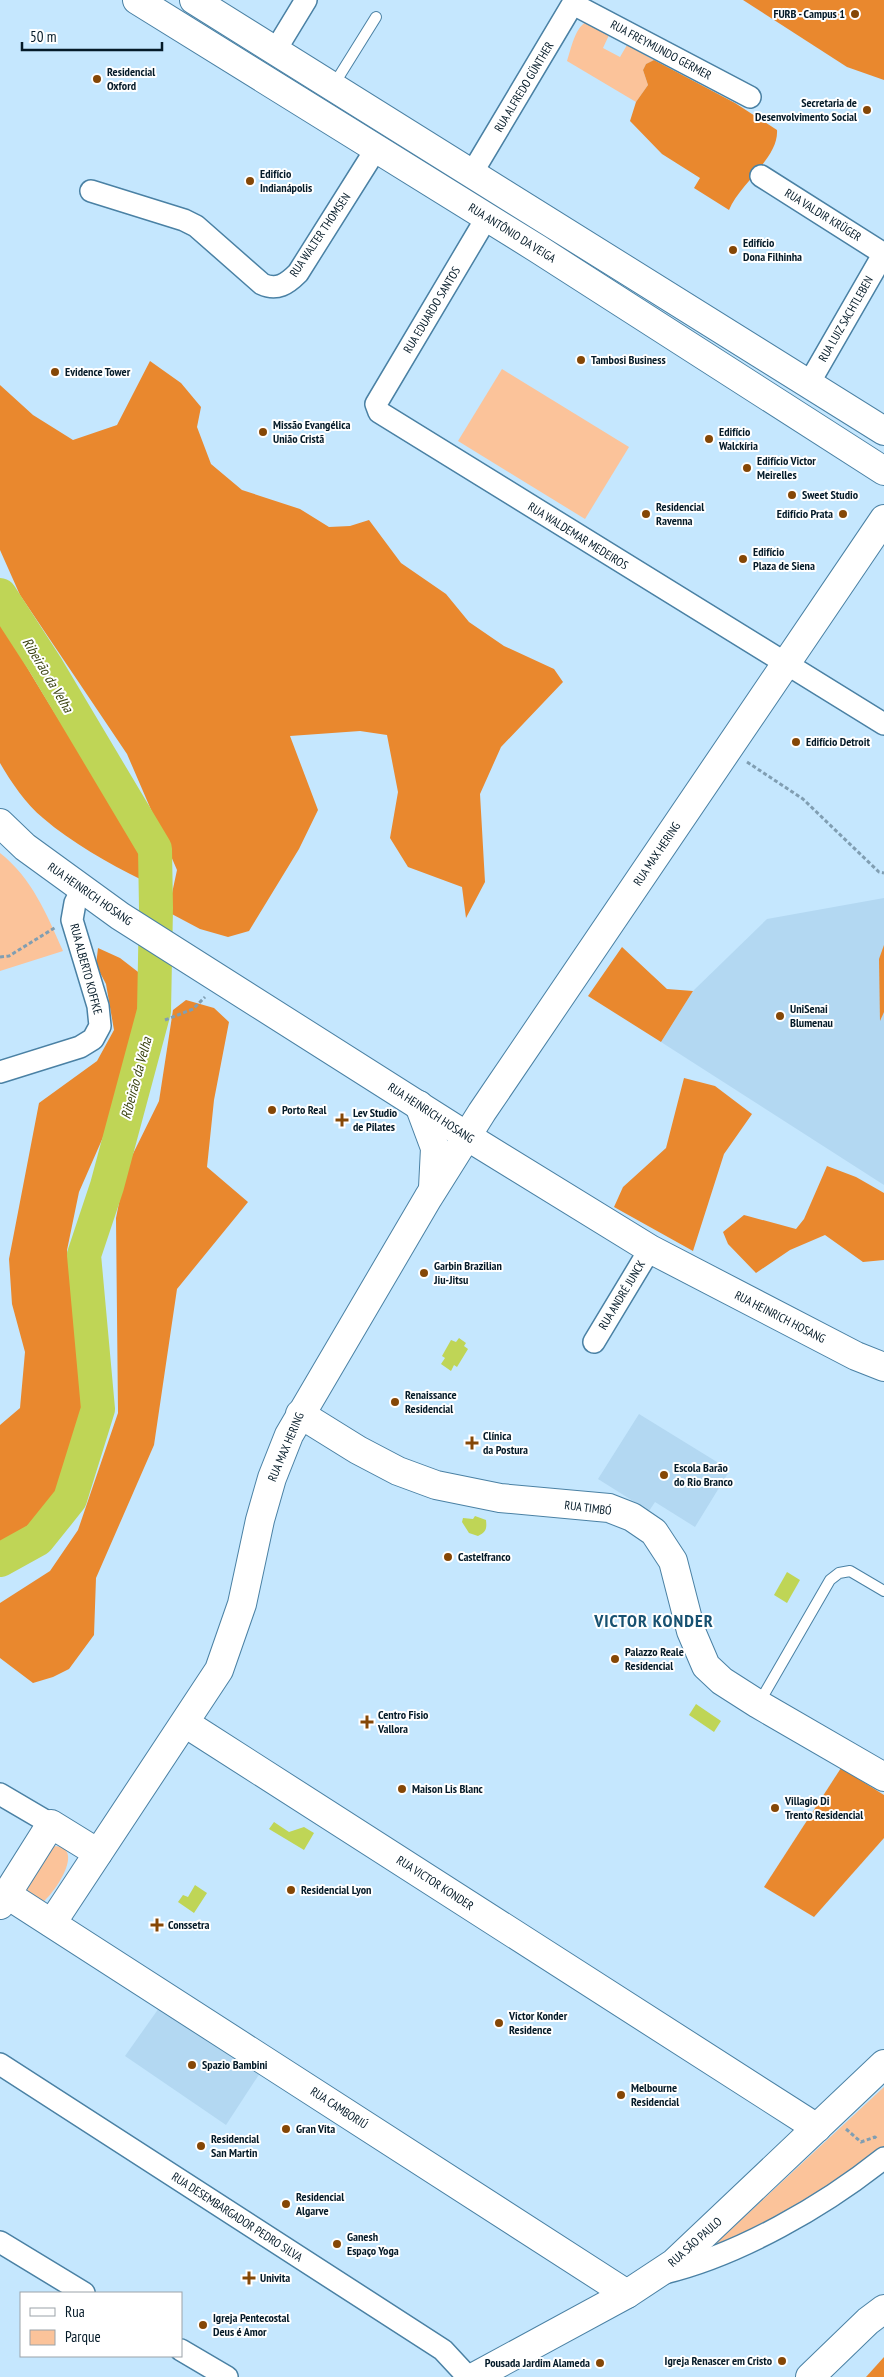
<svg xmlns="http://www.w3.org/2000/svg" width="884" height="2377" font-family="'PT Sans Narrow',sans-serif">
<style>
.built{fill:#b3d8f2}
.green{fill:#fbc39a}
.forest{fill:#e9882e}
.water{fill:#bfd556}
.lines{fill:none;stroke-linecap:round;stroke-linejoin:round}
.river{stroke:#bfd556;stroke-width:34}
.lane-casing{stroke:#4a81a4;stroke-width:12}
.street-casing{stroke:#4a81a4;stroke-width:24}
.secondary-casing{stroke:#4a81a4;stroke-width:30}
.primary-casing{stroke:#4a81a4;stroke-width:30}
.path{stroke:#809eb2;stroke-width:3;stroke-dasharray:4 2.5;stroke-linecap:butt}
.lane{stroke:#fff;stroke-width:10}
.street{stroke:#fff;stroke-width:21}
.secondary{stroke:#fff;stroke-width:28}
.primary{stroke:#fff;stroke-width:28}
.poi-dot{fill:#854706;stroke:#fff;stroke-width:2}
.labels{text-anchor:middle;stroke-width:4;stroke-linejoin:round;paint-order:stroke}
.poi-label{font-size:12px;font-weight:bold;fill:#041a28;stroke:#fff;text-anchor:start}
.street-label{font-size:12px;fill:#041a28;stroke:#fff}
.water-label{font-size:14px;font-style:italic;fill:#3b4310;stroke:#fff}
.district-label{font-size:18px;font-weight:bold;letter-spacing:1px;fill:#175171;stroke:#fff}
</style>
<rect width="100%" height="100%" fill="#c5e7fe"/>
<g class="built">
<path d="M884,898V1185L661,1042L693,991L767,919Z"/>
<path d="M639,1414L730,1470L695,1527L655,1502L649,1511L598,1479Z"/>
<path d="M159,2008L260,2073L226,2125L125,2056Z"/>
</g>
<g class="green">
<path d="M586,22L609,35L603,48L620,57L627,45L654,60L646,64L643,70L648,85L636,102L567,61C571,49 575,28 586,22Z"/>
<path d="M502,369L629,447L585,519L458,441Z"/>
<path d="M0,853C32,878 47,915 63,951L0,971Z"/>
<path d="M52,1846C87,1845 56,1891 43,1902L28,1895L27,1886Z"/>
<path d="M884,2087V2146L791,2212L711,2248Z"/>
</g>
<g class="forest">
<path d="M743,0H884V80L847,67Z"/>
<path d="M654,60L735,103L777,130C779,158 740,183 729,210L694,188L700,178L662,154L630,121L636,102L648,85L643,70L646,64Z"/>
<path d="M150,361L181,383L201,407L197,427L211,464L242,490L300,509L329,527L350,526L369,520L401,563L446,594L469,622L504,646L554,669L563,682L501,747L480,794L485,882L466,918L462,887L408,867L390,838L398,792L387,735L360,731L290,736L318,810L299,849L249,931L228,937L200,929L168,912L177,870L127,754L20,595L0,550V385L33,415L73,440L117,425Z"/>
<path d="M0,619C45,704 101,781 147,864L142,880C108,863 72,843 43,818C26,804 11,782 0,763Z"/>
<path d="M884,945V1012L880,1021L879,959Z"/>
<path d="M622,947L667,989L693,991L661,1042L588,996Z"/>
<path d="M98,948L120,958L142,975L134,1041L104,1135L79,1192L67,1250L84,1390L74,1457L44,1514L0,1545V1425L20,1408L25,1352L12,1304L9,1259L39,1103L97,1061L114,1030L106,984L96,965Z"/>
<path d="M186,1000L214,1008L229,1022L214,1100L207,1167L248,1202L177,1289L154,1445L96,1578L94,1635L69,1669L53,1677L33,1683L0,1658V1603L50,1571L78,1530L118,1413L116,1218L126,1168L159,1101L173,1010Z"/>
<path d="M684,1078L715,1086L752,1114L724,1154L693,1251L614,1207L623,1187L666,1148Z"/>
<path d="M827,1166L856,1177L884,1193V1260L863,1262L825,1235L790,1250L756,1273L728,1244L723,1232L744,1215L796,1229L804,1219Z"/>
<path d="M841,1768L884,1795V1838L814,1917L764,1887Z"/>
<path d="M884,2357V2377H866Z"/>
</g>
<g class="water">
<path d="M459,1338L466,1343L464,1346L468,1349L457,1367L454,1365L451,1371L441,1364L445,1358L442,1356L451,1340L456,1342Z"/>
<path d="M475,1516L486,1520C487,1529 486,1532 478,1536L469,1533L462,1522L463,1518L473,1519Z"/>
<path d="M787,1572L800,1580L787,1603L774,1595Z"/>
<path d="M696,1704L721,1721L714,1732L689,1715Z"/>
<path d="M274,1822L289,1832L304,1827L314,1833L304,1850L269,1829Z"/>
<path d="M195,1885L207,1893L194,1913L178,1902L183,1895L188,1897Z"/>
</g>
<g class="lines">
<path class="river" d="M0,595L46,666L155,849L156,908L154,1011L107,1186L84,1255L98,1409L70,1499L38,1539L0,1560"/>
<defs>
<g id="lane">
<path d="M333,86L376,17"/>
<path d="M759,1703L830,1580L839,1573L850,1571L884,1591"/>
</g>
<g id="street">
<path d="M573,4L750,97"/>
<path d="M275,51L306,0"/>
<path d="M472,173L575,0"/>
<path d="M761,176L884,254"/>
<path d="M91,191L184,220L196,226L262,284C277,291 287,284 298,273L376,149"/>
<path d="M487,217L376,404L379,412L884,724"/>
<path d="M808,385L884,253"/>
<path d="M0,1072L80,1047L93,1039L100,1026L98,1006L72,920L75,903L82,889"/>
<path d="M594,1342L650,1249"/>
<path d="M0,1794L51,1824"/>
<path d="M0,2064L443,2350L468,2377"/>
<path d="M0,2242L84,2293"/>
<path d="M664,2273C739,2255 824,2206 884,2158"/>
<path d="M181,2350L227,2377"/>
</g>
<g id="secondary">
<path d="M0,823L25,847L120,916L481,1145L650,1249L856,1356L884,1367"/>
<path d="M419,1105L435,1148L433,1188"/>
<path d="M300,1414L358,1450L398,1471L436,1485L500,1498L609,1508L632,1517L654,1532L673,1561L691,1631L706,1666L722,1681L758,1704L884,1777"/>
<path d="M185,1723L817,2128"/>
<path d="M6,1894L627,2294"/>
<path d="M0,1905L51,1824L98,1853"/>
<path d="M52,1923L219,1670L242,1604L260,1520L272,1478L289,1435L428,1198L482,1112L884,519"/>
</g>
<g id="primary">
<path d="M137,0L538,249L884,471"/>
<path d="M194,0L884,431"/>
<path d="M474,2377L627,2294L674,2263L884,2064"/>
<path d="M810,2377L868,2321L884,2309"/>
</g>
</defs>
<use href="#lane" class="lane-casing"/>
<use href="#street" class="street-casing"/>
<use href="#secondary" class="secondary-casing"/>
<use href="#primary" class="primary-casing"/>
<g class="path">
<path d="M747,762L803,799L879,872L884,873"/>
<path d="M0,957L9,956L56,927"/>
<path d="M165,1020L193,1009L205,997"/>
<path d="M846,2129L861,2142L875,2137L878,2140"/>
</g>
<use href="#lane" class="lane"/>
<use href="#street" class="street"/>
<use href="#secondary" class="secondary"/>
<use href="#primary" class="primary"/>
</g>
<g class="poi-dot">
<circle cx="855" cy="14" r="5"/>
<circle cx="97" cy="79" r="5"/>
<circle cx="867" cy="110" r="5"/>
<circle cx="250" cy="181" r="5"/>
<circle cx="733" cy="250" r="5"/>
<circle cx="581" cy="360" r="5"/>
<circle cx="55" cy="372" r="5"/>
<circle cx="263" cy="432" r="5"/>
<circle cx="709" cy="439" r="5"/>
<circle cx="747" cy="468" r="5"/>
<circle cx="792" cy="495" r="5"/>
<circle cx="646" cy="514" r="5"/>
<circle cx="843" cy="514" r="5"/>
<circle cx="743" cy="559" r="5"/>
<circle cx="796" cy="742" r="5"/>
<circle cx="780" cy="1016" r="5"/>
<circle cx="272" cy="1110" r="5"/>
<path d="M339.5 1112.5h5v5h5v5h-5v5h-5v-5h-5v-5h5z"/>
<circle cx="424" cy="1273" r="5"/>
<circle cx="395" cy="1402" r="5"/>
<path d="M469.5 1435.5h5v5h5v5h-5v5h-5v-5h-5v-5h5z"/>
<circle cx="664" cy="1475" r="5"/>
<circle cx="448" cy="1557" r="5"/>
<circle cx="615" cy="1659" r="5"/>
<path d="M364.5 1714.5h5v5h5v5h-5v5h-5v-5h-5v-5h5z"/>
<circle cx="402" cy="1789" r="5"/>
<circle cx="775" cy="1808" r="5"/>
<circle cx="291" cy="1890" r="5"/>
<path d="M154.5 1917.5h5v5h5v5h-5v5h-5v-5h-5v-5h5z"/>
<circle cx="499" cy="2023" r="5"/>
<circle cx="192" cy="2065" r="5"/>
<circle cx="621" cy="2095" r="5"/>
<circle cx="286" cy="2129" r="5"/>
<circle cx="201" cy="2146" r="5"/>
<circle cx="286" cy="2204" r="5"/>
<circle cx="337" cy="2244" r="5"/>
<path d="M246.5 2270.5h5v5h5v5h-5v5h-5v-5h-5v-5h5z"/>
<circle cx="203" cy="2325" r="5"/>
<circle cx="782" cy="2361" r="5"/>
<circle cx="600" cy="2363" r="5"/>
</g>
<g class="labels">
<g class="poi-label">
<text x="845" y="18" text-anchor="end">FURB - Campus 1</text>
<text x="107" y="76">Residencial<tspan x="107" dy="14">Oxford</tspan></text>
<text x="857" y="107" text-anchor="end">Secretaria de<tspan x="857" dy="14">Desenvolvimento Social</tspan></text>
<text x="260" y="178">Edifício<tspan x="260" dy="14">Indianápolis</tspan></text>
<text x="743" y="247">Edifício<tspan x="743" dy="14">Dona Filhinha</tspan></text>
<text x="591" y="364">Tambosi Business</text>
<text x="65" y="376">Evidence Tower</text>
<text x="273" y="429">Missão Evangélica<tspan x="273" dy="14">União Cristã</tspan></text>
<text x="719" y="436">Edifício<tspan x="719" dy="14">Walckíria</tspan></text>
<text x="757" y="465">Edifício Victor<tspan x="757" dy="14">Meirelles</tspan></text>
<text x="802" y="499">Sweet Studio</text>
<text x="656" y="511">Residencial<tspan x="656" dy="14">Ravenna</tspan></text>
<text x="833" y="518" text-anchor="end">Edifício Prata</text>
<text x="753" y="556">Edifício<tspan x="753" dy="14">Plaza de Siena</tspan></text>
<text x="806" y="746">Edifício Detroit</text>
<text x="790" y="1013">UniSenai<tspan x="790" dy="14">Blumenau</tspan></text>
<text x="282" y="1114">Porto Real</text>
<text x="353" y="1117">Lev Studio<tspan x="353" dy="14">de Pilates</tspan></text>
<text x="434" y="1270">Garbin Brazilian<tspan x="434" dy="14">Jiu-Jitsu</tspan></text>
<text x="405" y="1399">Renaissance<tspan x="405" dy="14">Residencial</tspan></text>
<text x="483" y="1440">Clínica<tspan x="483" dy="14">da Postura</tspan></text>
<text x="674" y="1472">Escola Barão<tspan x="674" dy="14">do Rio Branco</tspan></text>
<text x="458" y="1561">Castelfranco</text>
<text x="625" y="1656">Palazzo Reale<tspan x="625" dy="14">Residencial</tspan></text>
<text x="378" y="1719">Centro Fisio<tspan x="378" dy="14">Vallora</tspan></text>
<text x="412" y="1793">Maison Lis Blanc</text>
<text x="785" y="1805">Villagio Di<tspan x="785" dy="14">Trento Residencial</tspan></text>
<text x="301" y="1894">Residencial Lyon</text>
<text x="168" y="1929">Conssetra</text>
<text x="509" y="2020">Victor Konder<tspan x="509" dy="14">Residence</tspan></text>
<text x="202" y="2069">Spazio Bambini</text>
<text x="631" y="2092">Melbourne<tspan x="631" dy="14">Residencial</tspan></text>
<text x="296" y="2133">Gran Vita</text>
<text x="211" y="2143">Residencial<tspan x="211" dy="14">San Martin</tspan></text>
<text x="296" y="2201">Residencial<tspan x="296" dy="14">Algarve</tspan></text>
<text x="347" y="2241">Ganesh<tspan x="347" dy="14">Espaço Yoga</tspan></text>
<text x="260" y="2282">Univita</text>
<text x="213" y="2322">Igreja Pentecostal<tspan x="213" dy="14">Deus é Amor</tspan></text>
<text x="772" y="2365" text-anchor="end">Igreja Renascer em Cristo</text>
<text x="590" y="2367" text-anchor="end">Pousada Jardim Alameda</text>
</g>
<g class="street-label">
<text transform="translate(661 50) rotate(28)" y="4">RUA FREYMUNDO GERMER</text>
<text transform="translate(524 87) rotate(-59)" y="4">RUA ALFREDO GÜNTHER</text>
<text transform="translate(823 215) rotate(32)" y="4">RUA VALDIR KRÜGER</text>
<text transform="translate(512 233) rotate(32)" y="4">RUA ANTÔNIO DA VEIGA</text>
<text transform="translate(320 235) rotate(-56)" y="4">RUA WALTER THOMSEN</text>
<text transform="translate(432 310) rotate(-59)" y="4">RUA EDUARDO SANTOS</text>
<text transform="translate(846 319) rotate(-60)" y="4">RUA LUIZ SACHTLEBEN</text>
<text transform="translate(578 536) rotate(32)" y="4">RUA WALDEMAR MEDEIROS</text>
<text transform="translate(657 854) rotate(-56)" y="4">RUA MAX HERING</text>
<text transform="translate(90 894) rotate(35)" y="4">RUA HEINRICH HOSANG</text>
<text transform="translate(86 969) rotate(75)" y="4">RUA ALBERTO KOFFKE</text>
<text transform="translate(431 1113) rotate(33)" y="4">RUA HEINRICH HOSANG</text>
<text transform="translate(622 1295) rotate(-59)" y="4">RUA ANDRÉ JUNCK</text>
<text transform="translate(780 1317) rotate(27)" y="4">RUA HEINRICH HOSANG</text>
<text transform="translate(286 1447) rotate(-67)" y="4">RUA MAX HERING</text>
<text transform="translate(588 1508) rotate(7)" y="4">RUA TIMBÓ</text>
<text transform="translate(435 1883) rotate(33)" y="4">RUA VICTOR KONDER</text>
<text transform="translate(339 2108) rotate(33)" y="4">RUA CAMBORIÚ</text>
<text transform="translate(237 2217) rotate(33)" y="4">RUA DESEMBARGADOR PEDRO SILVA</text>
<text transform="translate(695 2242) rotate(-42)" y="4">RUA SÃO PAULO</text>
</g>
<g class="water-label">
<text transform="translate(48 675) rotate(59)" y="5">Ribeirão da Velha</text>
<text transform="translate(136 1078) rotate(-75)" y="5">Ribeirão da Velha</text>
</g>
<g class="district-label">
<text x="654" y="1627">VICTOR KONDER</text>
</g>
</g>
<rect x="20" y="2292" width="162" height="65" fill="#ffffff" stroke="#9ba3a9"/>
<rect x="30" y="2308" width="25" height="8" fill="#ffffff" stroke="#9ba3a9"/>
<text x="65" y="2317" font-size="15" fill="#041a28">Rua</text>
<rect x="30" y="2330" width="25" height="15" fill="#fbc39a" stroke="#9ba3a9"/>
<text x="65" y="2342" font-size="15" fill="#041a28">Parque</text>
<path d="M22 42v8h140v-8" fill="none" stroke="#041a28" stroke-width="2.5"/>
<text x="30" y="42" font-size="15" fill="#041a28" stroke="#ffffff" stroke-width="4" paint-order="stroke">50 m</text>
</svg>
